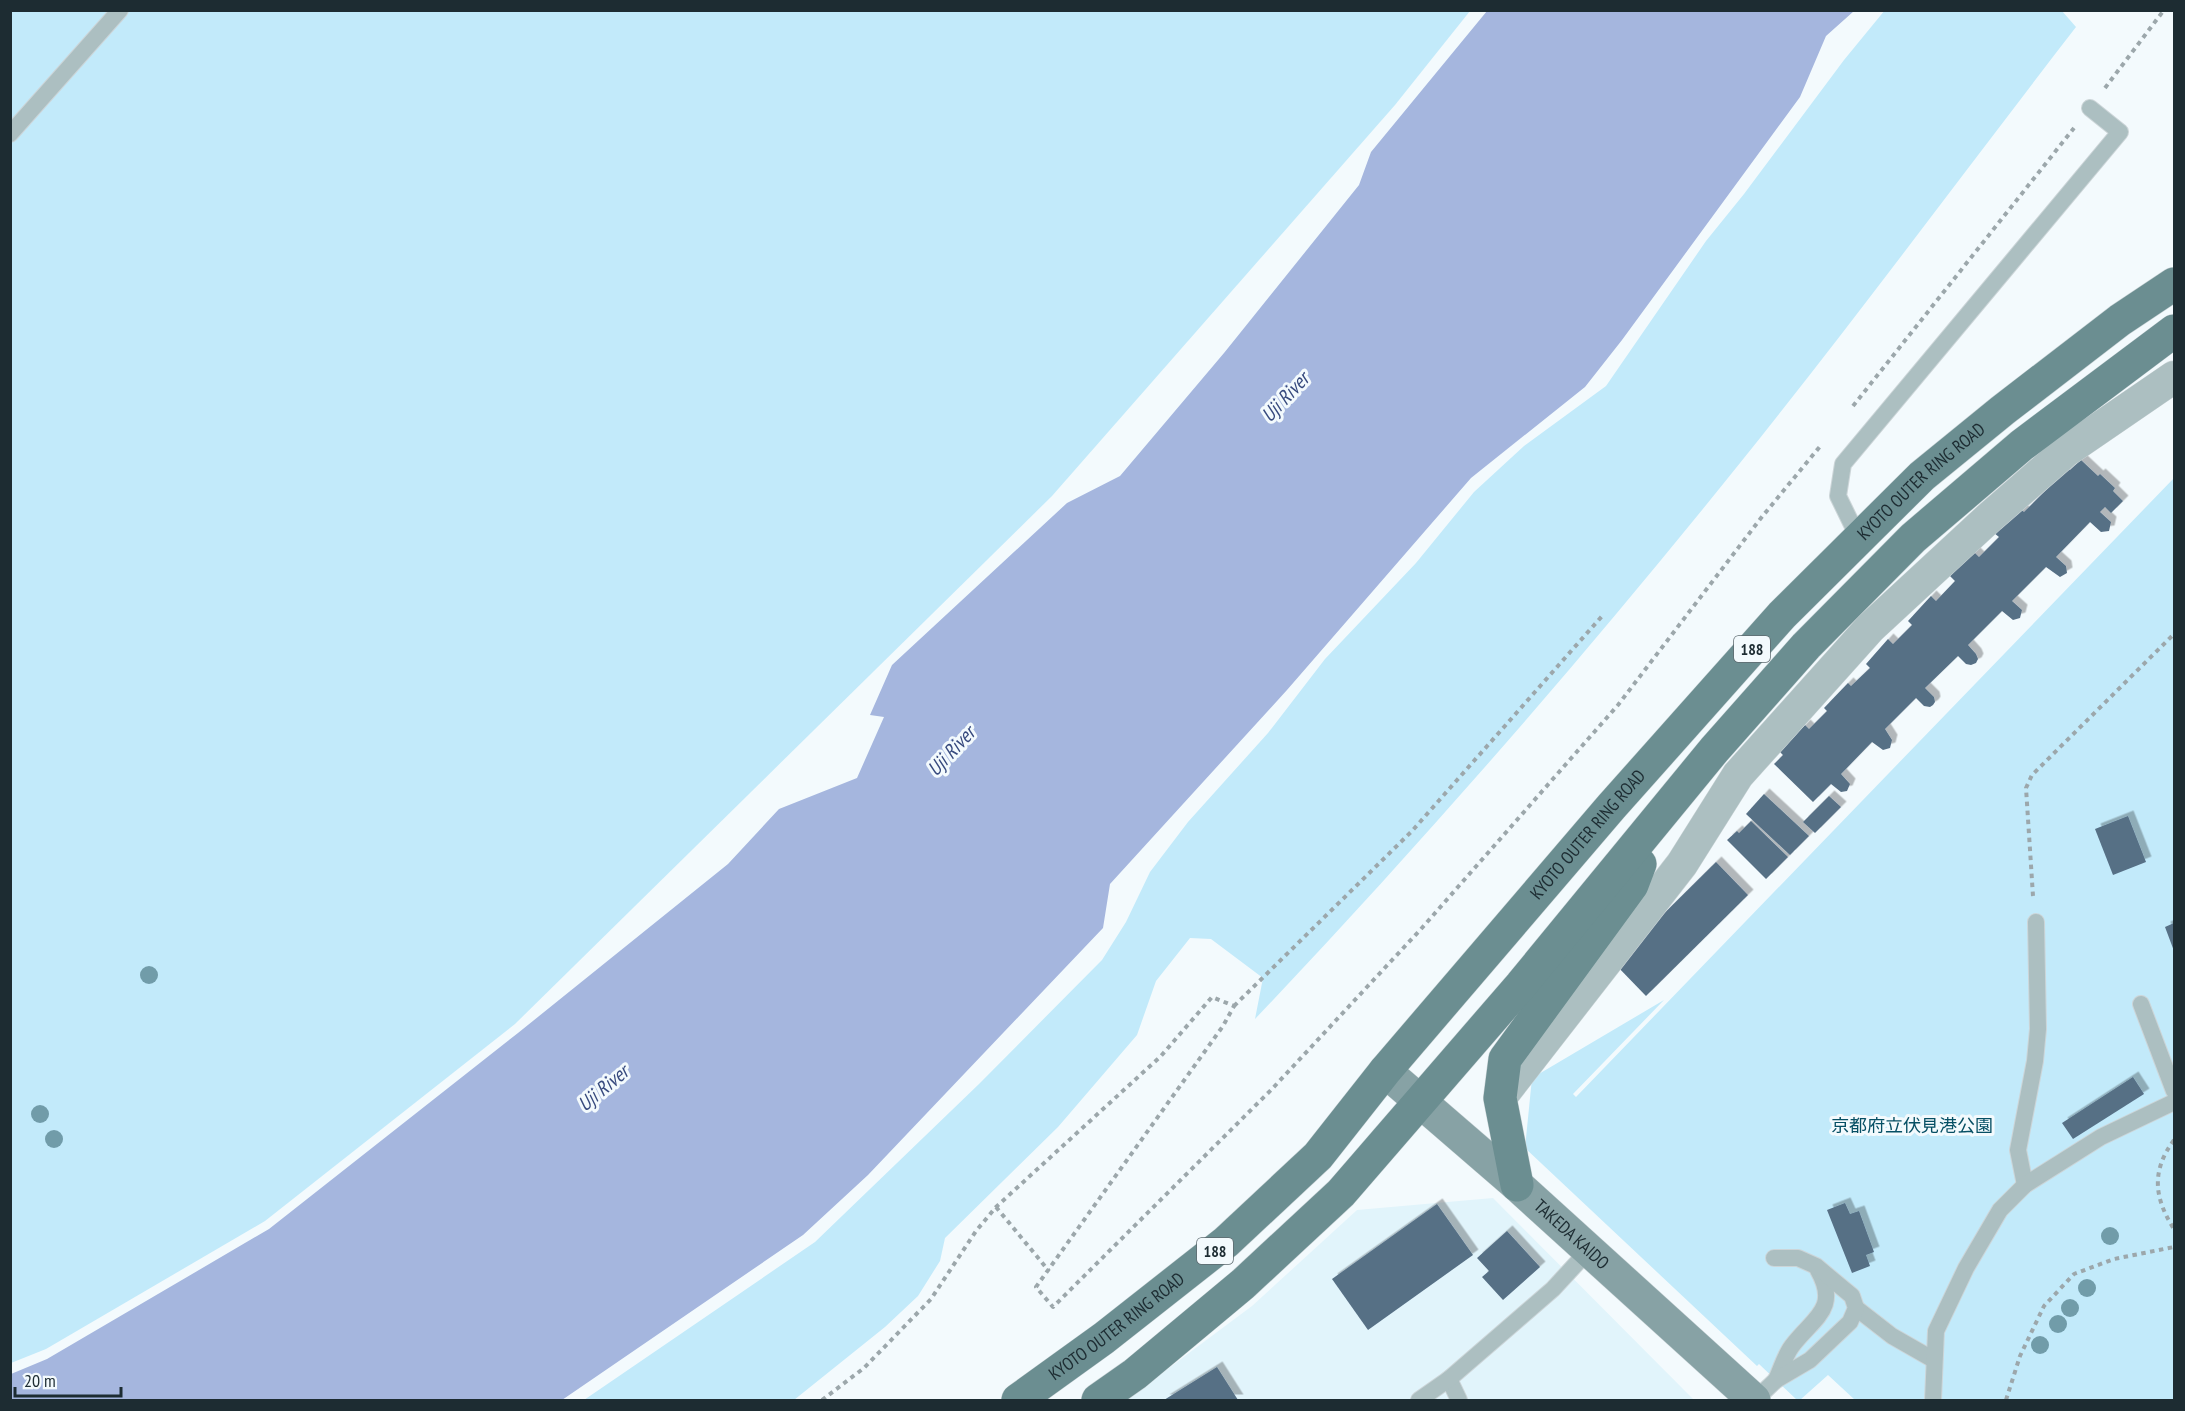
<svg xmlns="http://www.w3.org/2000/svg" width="2185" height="1411" font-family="'PT Sans Narrow','Noto Sans JP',sans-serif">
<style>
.built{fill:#e1f4fb}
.green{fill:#c2eafa}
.water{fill:#a5b6de}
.building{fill:#566f85;filter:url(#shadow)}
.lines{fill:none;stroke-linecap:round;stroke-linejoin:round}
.lane-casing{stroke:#ccd5d8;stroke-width:18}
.street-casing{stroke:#ccd5d8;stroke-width:33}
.secondary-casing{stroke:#ccd5d8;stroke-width:34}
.primary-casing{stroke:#ccd5d8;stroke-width:34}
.path{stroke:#9ca7ab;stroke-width:4;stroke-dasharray:4.5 4.5;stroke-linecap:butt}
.lane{stroke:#acbfc1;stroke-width:16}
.street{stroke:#acbfc1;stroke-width:32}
.secondary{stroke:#87a2a5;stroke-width:33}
.primary{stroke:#6b8e91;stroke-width:33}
.tree{fill:#719ca9}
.labels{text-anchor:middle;stroke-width:6;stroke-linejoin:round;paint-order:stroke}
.shield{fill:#f3fafd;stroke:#5d6a6f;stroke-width:1.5}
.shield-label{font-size:16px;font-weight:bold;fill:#1d2c32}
.street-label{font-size:18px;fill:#1d2c32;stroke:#f3fafd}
.park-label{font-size:18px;fill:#064f64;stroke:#f3fafd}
.water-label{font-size:20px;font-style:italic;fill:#374a7e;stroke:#f3fafd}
</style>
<defs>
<filter id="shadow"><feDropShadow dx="5.5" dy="-5.5" stdDeviation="0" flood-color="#0004"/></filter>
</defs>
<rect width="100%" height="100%" fill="#f3fafd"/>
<path class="built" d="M1493,1198L1694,1400H1126L1252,1306L1357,1210Z"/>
<g class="green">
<path d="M1885,10L2062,11L2076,27C1964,172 1855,320 1740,463C1586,655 1424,841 1255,1019L1263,978L1211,939L1190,938L1156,981L1137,1035L1058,1127L945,1238L940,1261L918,1296L885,1327L794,1400H584L815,1242L979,1084L1102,960L1126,922L1150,872L1188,822L1268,733L1325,659L1416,563L1474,492L1524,446L1606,386L1706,241L1744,194L1844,60Z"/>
<path d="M11,11H1470L1395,105L1052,496L515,1024L265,1221L46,1349L11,1363Z"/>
<path d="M2174,478V1400H1855L1828,1375L1800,1400H1797L1759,1364L1757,1366L1525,1148L1532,1078L1664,1000L1573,1094L1576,1097Z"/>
</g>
<path class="water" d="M1487,11H1854L1826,36L1800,97L1622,340L1585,387L1471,478L1287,690L1110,884L1103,928L868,1175L803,1235L562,1400H11V1374L47,1359L269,1229L518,1033L728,864L779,809L857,778L884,717L870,715L892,665L1067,503L1120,476L1224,353L1359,185L1371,152Z"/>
<g class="building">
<path d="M2081,460L2098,476L2100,474L2115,488L2113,491L2123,501L2111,513L2105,507L2100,512L2111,522L2109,531L2101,532L2090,522L2056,557L2066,566L2067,573L2060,577L2046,567L2012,601L2022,610L2020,618L2013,620L2002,611L1968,645L1976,654L1978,659L1976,663L1971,665L1966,664L1958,656L1925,688L1934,697L1935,702L1933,705L1930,707L1924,706L1916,698L1885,729L1892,740L1890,748L1883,750L1872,742L1841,774L1850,784L1847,791L1841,792L1831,784L1813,802L1774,764L1783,755L1780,752L1805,725L1809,729L1827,711L1824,708L1848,683L1851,686L1870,668L1866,664L1888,639L1893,644L1912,625L1908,621L1931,596L1936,601L1955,581L1950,576L1974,552L1979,557L1999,537L1994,533L2019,508L2024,512L2068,468L2070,470Z"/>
<path d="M1764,794L1809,836L1790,855L1746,814Z"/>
<path d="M1829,796L1841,807L1815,833L1803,822Z"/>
<path d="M2128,816L2146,862L2113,875L2095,829Z"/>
<path d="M1751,821L1788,857L1766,879L1727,840L1737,831L1739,833Z"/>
<path d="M1716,862L1748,895L1646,996L1614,963Z"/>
<path d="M2174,923V951L2165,927Z"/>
<path d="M2133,1077L2144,1094L2073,1139L2062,1123Z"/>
<path d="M1845,1203L1850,1214L1859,1211L1874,1252L1866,1255L1870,1266L1852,1273L1827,1210Z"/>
<path d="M1437,1204L1473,1255L1368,1330L1332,1279Z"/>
<path d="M1507,1231L1540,1267L1503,1300L1482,1277L1489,1271L1477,1258Z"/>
<path d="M1217,1367L1238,1400H1164Z"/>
</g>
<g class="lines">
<defs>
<g id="lane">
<path d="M10,134L120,10"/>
<path d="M1859,539L1838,496L1843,464L2120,132L2090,108"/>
<path d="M2141,1004L2174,1091"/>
<path d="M2025,1185L2018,1150L2035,1061L2038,1029L2036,922"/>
<path d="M1856,1308L1892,1336L1934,1360"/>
<path d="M1449,1379L1459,1400"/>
<path d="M1776,1380C1781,1369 1785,1355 1792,1346C1813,1318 1840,1309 1818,1270"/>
<path d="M1419,1400L1449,1379L1553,1289L1588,1251"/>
<path d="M1755,1400L1776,1380L1810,1360L1850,1322L1856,1308L1852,1296L1816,1266L1798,1258H1774"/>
<path d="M1933,1400L1936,1331L1966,1268L2000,1210L2025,1185L2101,1137L2174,1102"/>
</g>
<path id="street" d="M1500,1098L1682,864L1738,775L1870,628L1990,517L2066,451L2174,377"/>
<g id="secondary">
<path id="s1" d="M1385,1071L1517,1185L1754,1400"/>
</g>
<g id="primary">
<path d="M1517,1185L1500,1098L1505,1059L1632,885L1640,864"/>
<path id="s2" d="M1018,1400L1104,1338L1226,1242L1318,1156L1385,1071L1611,807L1782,615L1922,476L2003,410L2120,320L2174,284"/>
<path d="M1098,1400L1135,1374L1243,1284L1341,1193L1521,985L1714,750L1806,646L1913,538L2022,445L2174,331"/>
</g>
</defs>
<use href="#lane" class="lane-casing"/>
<use href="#street" class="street-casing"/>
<use href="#secondary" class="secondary-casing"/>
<use href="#primary" class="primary-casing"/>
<g class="path">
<path d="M2105,88L2164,10"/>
<path d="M1853,406L2074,128"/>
<path d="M2033,896L2026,788L2032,775L2174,634"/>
<path d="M1234,1006L1412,831L1603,615"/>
<path d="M2174,1140C2151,1171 2154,1198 2174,1229"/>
<path d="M996,1207L1049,1271"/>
<path d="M822,1400L864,1368L931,1299L976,1231L996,1207L1161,1056L1212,997L1234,1006L1223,1026L1036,1287L1053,1307L1272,1089L1421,929L1618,705L1761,518L1822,444"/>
<path d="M2006,1400L2020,1356L2044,1306L2074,1274L2114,1259L2174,1247"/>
</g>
<use href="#lane" class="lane"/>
<use href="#street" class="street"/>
<use href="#secondary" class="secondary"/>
<use href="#primary" class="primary"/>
</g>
<g class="tree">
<circle cx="149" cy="975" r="9"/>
<circle cx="40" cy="1114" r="9"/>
<circle cx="54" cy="1139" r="9"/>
<circle cx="2110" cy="1236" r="9"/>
<circle cx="2087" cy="1288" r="9"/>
<circle cx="2070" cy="1308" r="9"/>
<circle cx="2058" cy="1324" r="9"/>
<circle cx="2040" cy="1345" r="9"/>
</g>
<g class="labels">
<g class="shield">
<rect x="1734" y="636" width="36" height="26" rx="4.5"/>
<rect x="1197" y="1238" width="36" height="26" rx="4.5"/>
</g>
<g class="shield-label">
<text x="1752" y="655">188</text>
<text x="1215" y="1257">188</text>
</g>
<g class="street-label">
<text dy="6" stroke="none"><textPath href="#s2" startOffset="1293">KYOTO OUTER RING ROAD</textPath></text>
<text dy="6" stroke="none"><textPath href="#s2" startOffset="807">KYOTO OUTER RING ROAD</textPath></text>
<text dy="6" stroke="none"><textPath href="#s1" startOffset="248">TAKEDA KAIDO</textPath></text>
<text dy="6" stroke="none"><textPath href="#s2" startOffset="123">KYOTO OUTER RING ROAD</textPath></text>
</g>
<g class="park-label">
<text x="1912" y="1132">京都府立伏見港公園</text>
</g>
<g class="water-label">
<text transform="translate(1285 397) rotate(-47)" y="7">Uji River</text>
<text transform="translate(951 751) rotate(-47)" y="7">Uji River</text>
<text transform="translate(603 1088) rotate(-40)" y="7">Uji River</text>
</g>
</g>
<rect width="2185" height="1411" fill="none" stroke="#1d2c32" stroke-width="24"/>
<path d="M15 1387v9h106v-9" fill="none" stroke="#1d2c32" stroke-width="3"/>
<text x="24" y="1387" font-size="18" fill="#1d2c32" stroke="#f3fafd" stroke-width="4.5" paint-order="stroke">20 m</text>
</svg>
